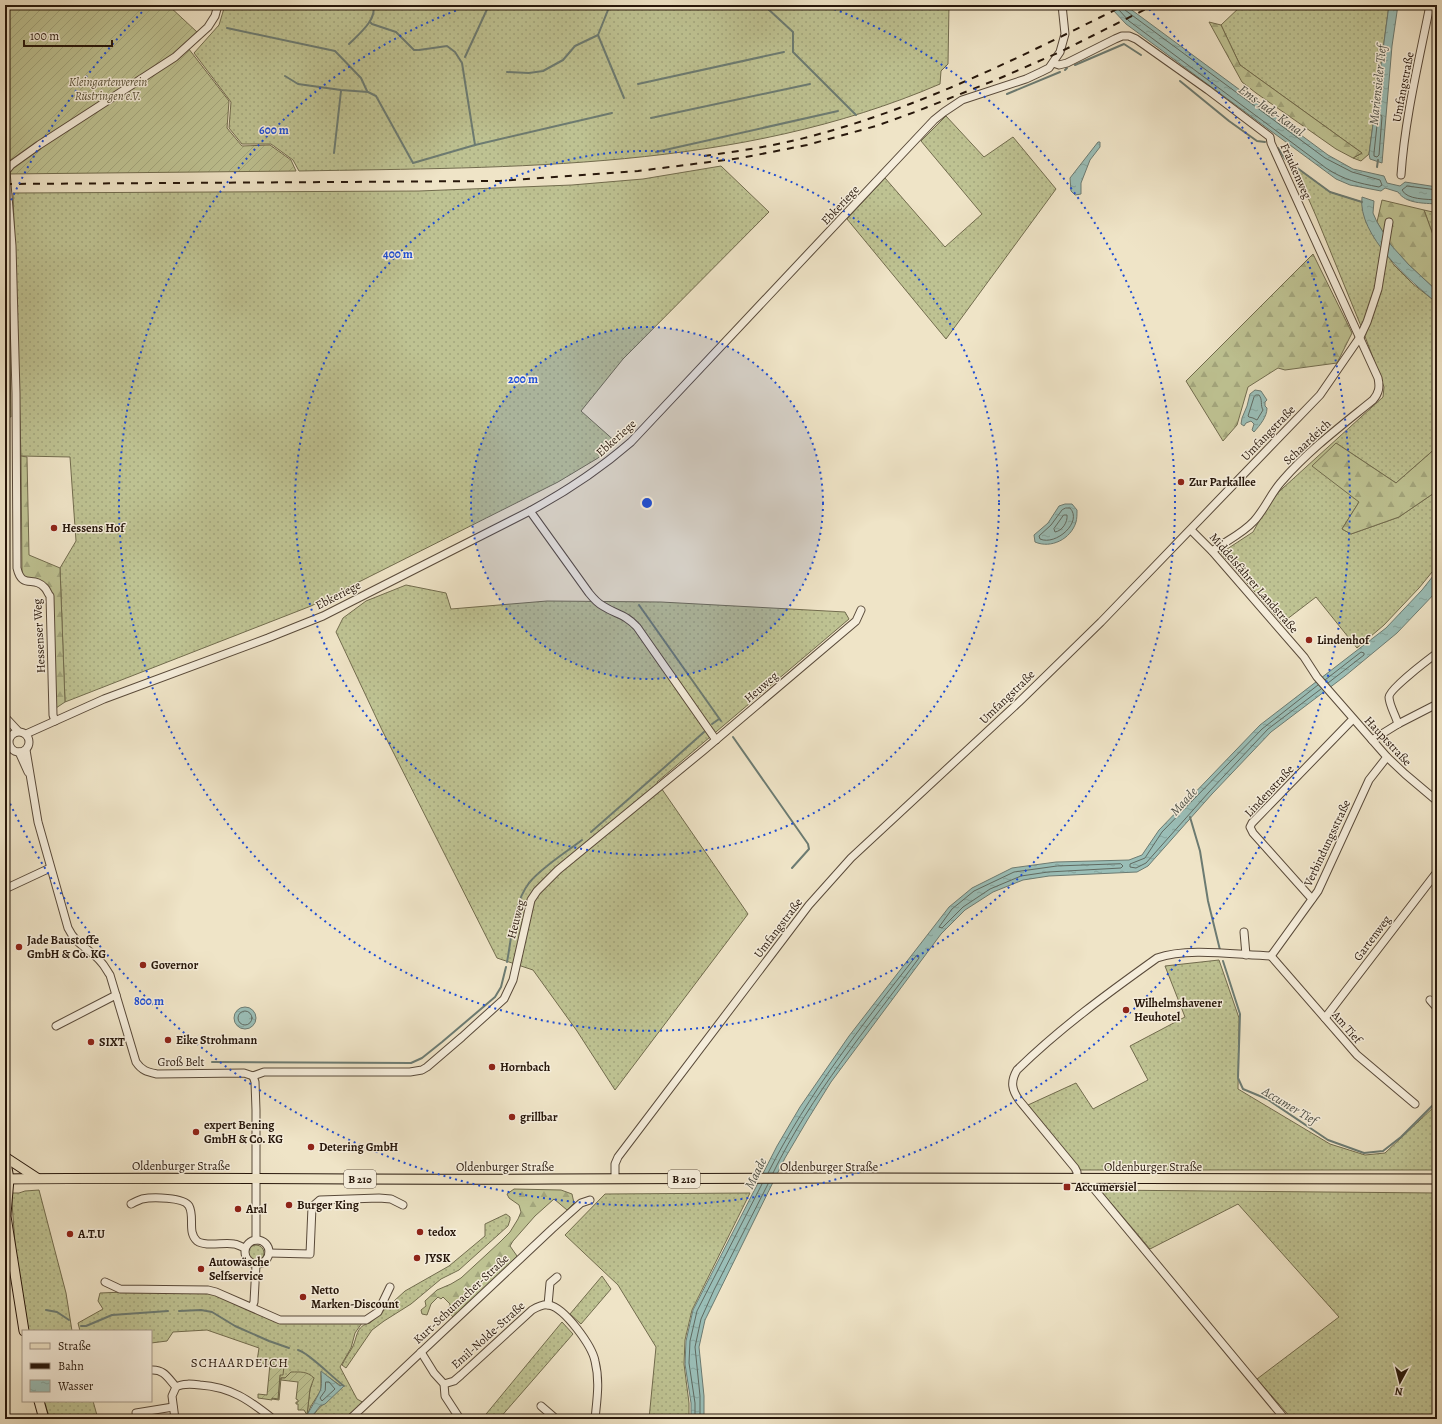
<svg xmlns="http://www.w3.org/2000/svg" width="1442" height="1424" font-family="Alegreya,serif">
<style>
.grass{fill:url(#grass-dots);stroke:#726c4e}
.forest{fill:url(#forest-firs);stroke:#726c4e}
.garden{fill:url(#garden-furrows);stroke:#726c4e}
.water{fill:url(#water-ripples);stroke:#6c7b72}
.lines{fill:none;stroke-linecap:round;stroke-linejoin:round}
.shore{stroke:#606a61;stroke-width:1}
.stream{stroke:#6c7b72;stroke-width:2}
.minor-casing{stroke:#594a3a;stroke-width:9}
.major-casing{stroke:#27170b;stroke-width:11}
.minor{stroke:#f5eddb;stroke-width:7}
.major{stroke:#efe4c7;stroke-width:9}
.rail{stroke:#27170b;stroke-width:2;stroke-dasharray:7 7;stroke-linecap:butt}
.ring{fill:none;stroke:#1d4ed8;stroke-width:2;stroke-dasharray:2 4}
.poi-dot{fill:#8f2418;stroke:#f5eddb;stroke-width:1.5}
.labels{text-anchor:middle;stroke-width:3;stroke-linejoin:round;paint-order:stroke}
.shield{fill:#f5eddb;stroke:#655749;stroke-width:1}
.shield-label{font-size:11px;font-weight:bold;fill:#27170b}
.park-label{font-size:12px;font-style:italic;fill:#5c533a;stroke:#f5eddb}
.street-label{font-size:12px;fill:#27170b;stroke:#f5eddb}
.poi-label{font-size:12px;font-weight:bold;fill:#27170b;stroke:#f5eddb;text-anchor:start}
.water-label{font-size:13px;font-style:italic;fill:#4f5147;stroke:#f5eddb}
.neighbourhood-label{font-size:13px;letter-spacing:1px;fill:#27170b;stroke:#f5eddb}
.centre{fill:#1d4ed8;stroke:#f5eddb;stroke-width:2}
.ring-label{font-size:12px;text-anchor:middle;font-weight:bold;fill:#1d4ed8;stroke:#f5eddb;stroke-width:3;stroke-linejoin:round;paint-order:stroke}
</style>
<defs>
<pattern id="grass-dots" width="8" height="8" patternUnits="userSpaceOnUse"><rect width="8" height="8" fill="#bec292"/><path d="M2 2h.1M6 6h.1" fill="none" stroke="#a3a67d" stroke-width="1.8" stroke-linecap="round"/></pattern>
<pattern id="forest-firs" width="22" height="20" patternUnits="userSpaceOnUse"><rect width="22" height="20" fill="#bec292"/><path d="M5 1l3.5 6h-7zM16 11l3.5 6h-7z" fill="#a3a67d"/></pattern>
<pattern id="garden-furrows" width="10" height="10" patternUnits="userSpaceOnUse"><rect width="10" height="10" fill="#bec292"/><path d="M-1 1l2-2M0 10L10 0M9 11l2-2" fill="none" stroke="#a3a67d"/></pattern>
<pattern id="water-ripples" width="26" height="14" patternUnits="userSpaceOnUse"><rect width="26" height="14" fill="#9abeb7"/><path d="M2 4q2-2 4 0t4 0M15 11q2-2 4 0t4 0" fill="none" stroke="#85a39c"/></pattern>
</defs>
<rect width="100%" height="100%" fill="#efe4c7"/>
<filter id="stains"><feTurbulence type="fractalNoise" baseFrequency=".005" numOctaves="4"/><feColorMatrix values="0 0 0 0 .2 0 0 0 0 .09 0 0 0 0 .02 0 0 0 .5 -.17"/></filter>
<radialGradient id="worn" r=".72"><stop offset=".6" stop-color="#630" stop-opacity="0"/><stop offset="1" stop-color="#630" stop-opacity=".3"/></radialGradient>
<g class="grass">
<path d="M225,5H949L948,64L941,71L940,84C738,171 514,167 299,171L293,160L271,144H242L229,128L231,102L194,53L219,25Z"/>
<path d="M1242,5H1389L1369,154L1361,161L1353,158L1362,153L1240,65L1221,25Z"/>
<path d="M946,116L984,157L1013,137L1056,189L946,339L847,219L885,178L945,247L982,214L921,141Z"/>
<path d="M1285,159L1330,192L1362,202L1366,222L1378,242L1394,265L1413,284L1437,303V447L1396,483L1336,443L1359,502L1342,529L1351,534L1399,517L1437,491V566L1419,588L1384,625L1357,648L1316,597L1282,623L1221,553L1253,532L1272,498L1383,397L1384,387L1363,331L1316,216L1302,184Z"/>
<path d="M721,166L769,212L623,359L581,411L617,443L598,458L558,482L311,606L65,702L60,568L76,541L70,457L21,456L13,193L419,191L572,185L643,179Z"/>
<path d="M1424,210L1437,213V246Z"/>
<path d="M5,222L8,248L11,417L5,416Z"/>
<path d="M406,585L446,593L451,609L547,601L661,602L845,612L849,619L657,782L748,914L615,1090L577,1031L533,970L497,958L382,730L336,632L343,618L366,601Z"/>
<path d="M1219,960L1239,1018L1238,1089L1330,1144L1365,1155L1385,1153L1437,1104V1170H1080L1028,1105L1076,1083L1093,1109L1148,1080L1130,1046L1185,1017L1165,966Z"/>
<path d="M39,1190L66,1293L72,1331H27L16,1257L12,1203V1193H19L25,1191Z"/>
<path d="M1100,1190L1437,1193V1419H1292L1257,1379L1339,1317L1238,1204L1150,1249Z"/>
<path d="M750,1193L692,1310L685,1340L684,1364L689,1403V1419H649L656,1347L618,1285L565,1235L605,1194Z"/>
<path d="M506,1214L510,1217V1220L508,1226L459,1270L441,1279L411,1304L384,1321L372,1330L346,1368L342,1365C345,1359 349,1353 352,1348C358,1337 355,1326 370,1323L405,1291L449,1266L485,1236V1224Z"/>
<circle cx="256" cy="1253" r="8"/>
<path d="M602,1276L611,1289L581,1324L570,1314Z"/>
<path d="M125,1292L212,1293L280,1322L362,1323L355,1333L351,1348L340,1367L357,1399L366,1404L350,1419H310C319,1407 330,1398 341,1386L321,1372V1390L311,1406L307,1415L310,1389L312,1384L290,1375L285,1378H281L279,1400L272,1399V1398L278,1399L280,1375L284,1366C275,1365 265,1366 257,1361L259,1348L207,1330L173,1332L167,1341L151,1343V1331H80L78,1323L103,1309L98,1301L100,1293Z"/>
<path d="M562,1322L573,1334L499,1419H482Z"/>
<path d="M44,1401H93L98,1419H50Z"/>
</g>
<g class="forest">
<path d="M1209,22L1221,25L1240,65L1362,153L1353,158L1336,149L1256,93L1242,82Z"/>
<path d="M1382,200L1424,210L1437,246V291L1409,265L1391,246L1377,222Z"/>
<path d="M1313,254L1352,333L1337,363L1285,370L1278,368L1248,387L1237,425L1223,441L1186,381Z"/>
<path d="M1336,443L1396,483L1437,447V491L1399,517L1351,534L1342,529L1359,502L1312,466Z"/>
<path d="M21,456L27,457L29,555L60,568L65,702L56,708L53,594C44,581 40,581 25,578L22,573Z"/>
<path d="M514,1189L561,1190L572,1194L574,1203L567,1210L554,1199L535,1216L513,1241L510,1246L517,1256L483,1290L467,1303L453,1317L448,1312L450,1304L443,1297L441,1299L438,1297L431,1304L427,1315L422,1314L421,1310L426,1306L425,1301L437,1290L451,1284L461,1278L500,1242L510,1232L518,1219L521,1212L519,1205L509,1198L507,1194Z"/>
</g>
<g class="garden">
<path d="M5,5H168L197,32L185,44L229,101L227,128L242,146L270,145L291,160L296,171L5,174Z"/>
<path d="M270,1364L284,1366L283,1375H280L278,1399L272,1398V1400L258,1398V1394L267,1395Z"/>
<path d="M291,1372C300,1372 307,1371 314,1378L310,1389L307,1415L304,1410H298V1404H296V1402H298V1400L296,1399L298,1382L281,1380V1378H285Z"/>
</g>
<g class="water">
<path d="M1101,5H1125L1328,155L1353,169L1384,176L1387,183L1400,186L1405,182L1437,187V204C1424,203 1406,204 1398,192L1385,188L1381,191L1350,185L1336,179L1126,24L1112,9H1107Z"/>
<path d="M1389,5H1398L1392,46L1382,163L1370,159L1369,154Z"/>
<path d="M1098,142H1100V147L1090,160L1081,183V194L1075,195L1071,191L1070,178Z"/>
<path d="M1362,197L1374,201L1373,213L1377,222L1391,245L1409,265L1437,291V303C1411,282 1357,235 1362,197Z"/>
<path d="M1255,390L1261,391L1267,400L1265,402V406L1267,408C1267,417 1260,425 1254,432L1252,430L1254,424L1251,421L1246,423L1244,426L1241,424L1242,418L1247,406L1250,394Z"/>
<path d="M1065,504H1072L1077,510C1077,514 1077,519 1076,522C1071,539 1051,549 1035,542L1034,535L1048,523L1059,506Z"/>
<path d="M1437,571V591L1397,633L1345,676L1271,732L1212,794L1148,866L1137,872L1049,876L1023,880L993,892L965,910L941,934L831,1082L808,1119L785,1158L705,1320L699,1347L704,1396V1419H691V1403L685,1364L686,1341L693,1310L777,1146L800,1107L849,1036L949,907L972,888L1012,868L1056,862L1129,860L1142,855L1159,830L1260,725L1386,628L1422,590Z"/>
<circle cx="245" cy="1018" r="11"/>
<path d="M321,1371L340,1386L342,1385L344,1386L325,1404L320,1406L310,1419H304C307,1416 321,1391 321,1388C322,1382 321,1376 321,1371Z"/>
</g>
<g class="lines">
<g class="shore">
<path d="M1113,5L1119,10L1129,21L1326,168C1344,180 1358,183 1379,187L1382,185L1380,180L1352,172L1325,158L1125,10L1123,5"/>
<path d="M1381,115L1382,117L1379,155L1377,157L1374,156V153L1378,116Z"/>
<path d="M1437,190L1407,186L1402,190C1407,200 1427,199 1437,200"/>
<path d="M1256,395H1259C1263,400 1260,405 1263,410L1257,420L1253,418L1249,417L1248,416L1254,397Z"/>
<path d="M1066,508H1070C1083,522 1056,546 1040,539L1039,536L1051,525L1062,510Z"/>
<path d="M1064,515H1067C1068,522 1062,531 1055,532L1054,529Z"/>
<path d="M1325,680L1361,652L1364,653V655L1328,683"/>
<path d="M1318,685L1262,729L1162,832L1145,858L1130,864V867L1136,868L1146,863L1209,792L1268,729L1321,689"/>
<path d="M1121,864L1123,866L1121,868L1048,872L1021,876L990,889L963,907L942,928L939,927L952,909L974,891L1014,872L1057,866Z"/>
<circle cx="245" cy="1018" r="7"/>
<path d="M768,1173C808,1094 862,1025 916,956L918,955L919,958C868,1027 811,1095 773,1173"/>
<path d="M326,1382H329L335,1389L322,1401L320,1398L325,1391Z"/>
<path d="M695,1419V1403L689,1363L690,1341L697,1311L762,1184"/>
<path d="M700,1419V1396L695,1347L701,1319L714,1290L768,1184"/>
</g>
<g class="stream">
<path d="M610,5L598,35L624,98"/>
<path d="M766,5L767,8L793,32V52L856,115"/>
<path d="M370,22L372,24L396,32L414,50H419L447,46L455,52L462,63L475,145"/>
<path d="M227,28L335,51L361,78L367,91"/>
<path d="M349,44C358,35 378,19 373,5"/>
<path d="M465,57L489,5"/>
<path d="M1075,65L1124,44L1141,55"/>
<path d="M1065,70L1067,68"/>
<path d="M507,72L529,73L543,71L563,60L575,46L598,35"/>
<path d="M285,76L298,84L341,90L368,92L376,96L413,163L475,145L612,113"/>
<path d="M1180,81L1229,121L1257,141L1265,142"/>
<path d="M638,84L784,52"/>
<path d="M1007,94L1060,72"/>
<path d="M651,118L810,84"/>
<path d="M1278,148L1285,159L1330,192L1362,202"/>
<path d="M656,152L838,111"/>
<path d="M334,153L341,91"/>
<path d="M1377,167L1378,160"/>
<path d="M639,605L721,721"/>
<path d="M712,724L719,719"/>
<path d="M733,737L808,844L809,849L792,868"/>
<path d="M1190,817L1200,851L1208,901L1220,950"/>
<path d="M591,832L657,774L704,732"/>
<path d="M1223,961L1240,1014L1238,1078L1243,1089L1267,1099L1328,1140L1364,1153L1383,1151L1401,1137L1437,1101"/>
<path d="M507,962C512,936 513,904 529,883C542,867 565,853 582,840"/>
<path d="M212,1062L411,1063L422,1058L442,1042L495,997L501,987L506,967"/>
<path d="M46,1310L57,1312L69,1320"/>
<path d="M179,1311L201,1310L212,1312L235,1326L269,1341L289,1348"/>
<path d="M81,1326H86L112,1315L168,1311"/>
<path d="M298,1350C308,1352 334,1379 344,1386"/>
<path d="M369,1417L372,1419"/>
</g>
<defs>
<g id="minor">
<path d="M1053,63L1059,65L1067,63L1115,39L1122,36H1129L1136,39L1208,90L1270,137L1271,143L1378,378C1380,387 1379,393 1373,400C1341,426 1309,450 1282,481C1271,493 1265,509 1254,521C1242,534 1226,541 1212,551"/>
<path d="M1401,175C1405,117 1419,61 1430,5"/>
<path d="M530,511L589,593C593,598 597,603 603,606C617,615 625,614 637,627L716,740"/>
<path d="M1191,530L1212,551L1304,657L1317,677L1387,757L1405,774L1437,801"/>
<path d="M5,717L18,731"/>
<path d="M55,721L53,715L50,596C48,594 47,590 45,588C34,575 22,590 17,568L16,393L12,246L6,171L11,165L39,145L175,57L208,27L215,16L218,5"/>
<path d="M1398,724C1396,716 1389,705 1389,697C1389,689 1429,659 1437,653"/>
<circle cx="19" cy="742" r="10"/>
<path d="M26,734L104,699L268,638L323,616L530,511C567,491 600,469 631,442L934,120L944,112L962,100L1026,79L1041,72L1049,68L1060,52L1065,34L1062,5"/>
<path d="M1372,740L1398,724L1437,704"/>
<path d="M26,750L38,822L68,928C76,945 90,949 101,962C105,966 107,971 110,975L136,1062C142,1071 148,1072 157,1074L244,1073L253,1076"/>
<path d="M19,752L28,772"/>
<path d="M5,889L50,868"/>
<path d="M1312,899L1253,833L1250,827L1252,823L1353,719"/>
<path d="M1244,932L1246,955"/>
<path d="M1271,956L1318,891L1369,780L1387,757"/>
<path d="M1271,956L1357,1055L1415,1104"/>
<path d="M1430,1000L1437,1008"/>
<path d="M1325,1018L1437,872"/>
<path d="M56,1026L116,995"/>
<path d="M253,1076L264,1072H410L422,1070L427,1067L462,1037L504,999L513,980L531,900L537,891L558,870L704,750L856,621L861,610"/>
<path d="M253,1076L255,1082L256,1110V1240"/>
<path d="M1077,1178V1172L1075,1168L1019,1100C1012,1090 1010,1082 1017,1070C1060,1028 1108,993 1157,958C1188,947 1237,955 1271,956"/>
<path d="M1093,1178V1186L1095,1190L1285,1419"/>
<path d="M615,1179V1164L618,1157L809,905L851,858L1019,702L1101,622L1320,395L1360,337L1367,322L1378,289L1389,222"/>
<path d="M131,1204C135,1202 139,1200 142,1199C152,1197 184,1197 189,1206C195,1217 187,1232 197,1241C205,1247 224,1242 234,1244C237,1244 241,1247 245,1248"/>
<circle cx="257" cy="1252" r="12"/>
<path d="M269,1253L310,1254L312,1207L320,1200L379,1198L391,1199L403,1205"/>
<path d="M105,1282L120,1289L208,1290L216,1292L280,1320H366L378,1312L390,1287"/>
<path d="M548,1305L550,1283L557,1277"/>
<path d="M252,1307L254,1302L256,1265"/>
<path d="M421,1352L434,1373L444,1384L445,1396L460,1419"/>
<path d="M151,1370C164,1369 168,1378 176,1387"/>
<path d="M444,1384L454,1381L461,1375L532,1310C537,1307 543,1304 549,1305C565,1308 592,1346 595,1361C600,1381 597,1399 595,1419"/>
<path d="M541,1406L556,1419"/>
<path d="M136,1413L173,1407"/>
<path d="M175,1419L172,1396L176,1387C183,1383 192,1384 200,1385C231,1387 249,1400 273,1419"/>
<path d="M350,1419L552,1229L581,1203L590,1200"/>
</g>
<g id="major">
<path d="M5,1157L9,1179L6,1214"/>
<path d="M5,1157L37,1178"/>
<path d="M5,1179C187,1177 370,1180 552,1179C847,1177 1142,1179 1437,1179"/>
<path d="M5,1210L24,1331"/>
<path d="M39,1401L44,1419"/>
</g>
</defs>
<use href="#minor" class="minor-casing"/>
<use href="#major" class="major-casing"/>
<use href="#minor" class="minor"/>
<use href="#major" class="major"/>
<g class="rail">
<path d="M704,156C739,151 774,146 808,137C920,108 1022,56 1125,5"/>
<path d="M5,184L500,181L638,171L741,158L807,145L876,126L915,112L998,79L1060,52L1154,5"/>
</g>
</g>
<circle cx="647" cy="503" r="176" fill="#1d4ed8" fill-opacity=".12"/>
<g class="ring">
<circle cx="647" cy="503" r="176"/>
<circle cx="647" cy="503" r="352"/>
<path d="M823 5A528 528 0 1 1 471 5"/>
<path d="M6 211A704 704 0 0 1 149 5M1145 5A704 704 0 1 1 6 795"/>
</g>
<g class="poi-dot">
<circle cx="1181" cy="482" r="4"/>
<circle cx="54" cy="528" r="4"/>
<circle cx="1309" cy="640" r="4"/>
<circle cx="19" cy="947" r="4"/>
<circle cx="143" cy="965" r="4"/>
<circle cx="1126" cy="1010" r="4"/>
<circle cx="168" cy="1040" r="4"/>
<circle cx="91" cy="1042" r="4"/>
<circle cx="492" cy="1067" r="4"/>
<circle cx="512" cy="1117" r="4"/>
<circle cx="196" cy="1132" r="4"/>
<circle cx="311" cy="1147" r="4"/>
<rect x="1063" y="1183" width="8" height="8" rx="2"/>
<circle cx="289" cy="1205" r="4"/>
<circle cx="238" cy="1209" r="4"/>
<circle cx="420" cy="1232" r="4"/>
<circle cx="70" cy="1234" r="4"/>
<circle cx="417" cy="1258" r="4"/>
<circle cx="201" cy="1269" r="4"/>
<circle cx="303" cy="1297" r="4"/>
</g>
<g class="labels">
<g class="shield">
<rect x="344" y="1170" width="32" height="18" rx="3"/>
<rect x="668" y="1170" width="32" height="18" rx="3"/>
</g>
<g class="shield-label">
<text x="360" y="1183">B 210</text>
<text x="684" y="1183">B 210</text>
</g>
<g class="park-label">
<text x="108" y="86">Kleingartenverein<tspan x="108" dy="14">Rüstringen e.V.</tspan></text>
</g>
<g class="street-label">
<text transform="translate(1403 87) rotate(-79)" y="4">Umfangstraße</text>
<text transform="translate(1296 171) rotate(66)" y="4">Fräukenweg</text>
<text transform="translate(840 205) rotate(-47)" y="4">Ebkeriege</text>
<text transform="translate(1268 433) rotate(-46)" y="4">Umfangstraße</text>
<text transform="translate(616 438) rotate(-42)" y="4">Ebkeriege</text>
<text transform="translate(1307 442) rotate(-43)" y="4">Schaardeich</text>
<text transform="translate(1254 583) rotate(49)" y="4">Middelsfährer Landstraße</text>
<text transform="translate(338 595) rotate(-27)" y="4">Ebkeriege</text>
<text transform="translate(39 636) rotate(-93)" y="4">Hessenser Weg</text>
<text transform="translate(761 687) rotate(-41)" y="4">Heuweg</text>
<text transform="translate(1007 697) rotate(-44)" y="4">Umfangstraße</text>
<text transform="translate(1388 741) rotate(47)" y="4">Hauptstraße</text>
<text transform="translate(1269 791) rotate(-47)" y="4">Lindenstraße</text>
<text transform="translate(1327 843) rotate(-65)" y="4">Verbindungsstraße</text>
<text transform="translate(516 919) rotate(-75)" y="4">Heuweg</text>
<text transform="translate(778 928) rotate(-53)" y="4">Umfangstraße</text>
<text transform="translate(1372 938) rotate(-53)" y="4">Gartenweg</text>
<text transform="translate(1347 1027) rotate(49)" y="4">Am Tief</text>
<text x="181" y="1066">Groß Belt</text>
<text x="181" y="1170">Oldenburger Straße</text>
<text x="505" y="1171">Oldenburger Straße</text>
<text x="829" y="1171">Oldenburger Straße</text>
<text x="1153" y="1171">Oldenburger Straße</text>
<text transform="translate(461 1299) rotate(-43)" y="4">Kurt-Schumacher-Straße</text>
<text transform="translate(488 1335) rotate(-42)" y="4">Emil-Nolde-Straße</text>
</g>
<g class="poi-label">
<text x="1189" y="486">Zur Parkallee</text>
<text x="62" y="532">Hessens Hof</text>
<text x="1317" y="644">Lindenhof</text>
<text x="27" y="944">Jade Baustoffe<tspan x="27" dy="14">GmbH &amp; Co. KG</tspan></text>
<text x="151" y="969">Governor</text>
<text x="1134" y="1007">Wilhelmshavener<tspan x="1134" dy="14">Heuhotel</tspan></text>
<text x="176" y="1044">Eike Strohmann</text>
<text x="99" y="1046">SIXT</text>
<text x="500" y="1071">Hornbach</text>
<text x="520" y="1121">grillbar</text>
<text x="204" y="1129">expert Bening<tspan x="204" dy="14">GmbH &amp; Co. KG</tspan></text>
<text x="319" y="1151">Detering GmbH</text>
<text x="1075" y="1191">Accumersiel</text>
<text x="297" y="1209">Burger King</text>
<text x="246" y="1213">Aral</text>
<text x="428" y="1236">tedox</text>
<text x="78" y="1238">A.T.U</text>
<text x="425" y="1262">JYSK</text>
<text x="209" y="1266">Autowäsche<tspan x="209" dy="14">Selfservice</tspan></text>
<text x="311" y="1294">Netto<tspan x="311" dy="14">Marken-Discount</tspan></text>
</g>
<g class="water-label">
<text transform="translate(1377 85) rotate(-84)" y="5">Mariensieler Tief</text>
<text transform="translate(1272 110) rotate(36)" y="5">Ems-Jade-Kanal</text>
<text transform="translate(1183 801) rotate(-48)" y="5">Maade</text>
<text transform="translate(1290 1105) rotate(31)" y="5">Accumer Tief</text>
<text transform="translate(755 1173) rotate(-63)" y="5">Maade</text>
</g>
<g class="neighbourhood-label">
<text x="240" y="1367">SCHAARDEICH</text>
</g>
</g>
<circle cx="647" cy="503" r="6" class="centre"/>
<g class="ring-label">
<text x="274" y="134">600 m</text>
<text x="398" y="258">400 m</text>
<text x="523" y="383">200 m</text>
<text x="149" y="1005">800 m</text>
</g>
<rect width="1442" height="1424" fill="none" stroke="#efe4c7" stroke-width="20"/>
<rect x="6" y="6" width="1430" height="1412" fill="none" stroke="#27170b" stroke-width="2"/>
<rect x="10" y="10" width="1422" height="1404" fill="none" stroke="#27170b"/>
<rect x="22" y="1330" width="130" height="72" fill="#f5eddb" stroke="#a39788"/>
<rect x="30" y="1343" width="20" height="6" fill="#efe4c7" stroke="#a39788"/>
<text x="58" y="1350" font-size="12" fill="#27170b">Straße</text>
<rect x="30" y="1363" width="20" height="6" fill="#27170b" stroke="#a39788"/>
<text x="58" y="1370" font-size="12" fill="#27170b">Bahn</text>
<rect x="30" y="1380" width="20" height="12" fill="url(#water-ripples)" stroke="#a39788"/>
<text x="58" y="1390" font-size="12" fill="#27170b">Wasser</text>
<g transform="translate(1400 1382) rotate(187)" stroke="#f5eddb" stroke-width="3" paint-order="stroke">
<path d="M0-3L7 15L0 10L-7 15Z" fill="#27170b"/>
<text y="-6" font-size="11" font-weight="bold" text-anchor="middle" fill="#27170b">N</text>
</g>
<path d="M24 40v6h88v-6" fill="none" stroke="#27170b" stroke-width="2"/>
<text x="30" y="40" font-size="12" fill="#27170b" stroke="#f5eddb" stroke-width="3" paint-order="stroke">100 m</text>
<rect width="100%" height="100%" filter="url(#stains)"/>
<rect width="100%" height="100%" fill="url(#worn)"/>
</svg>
